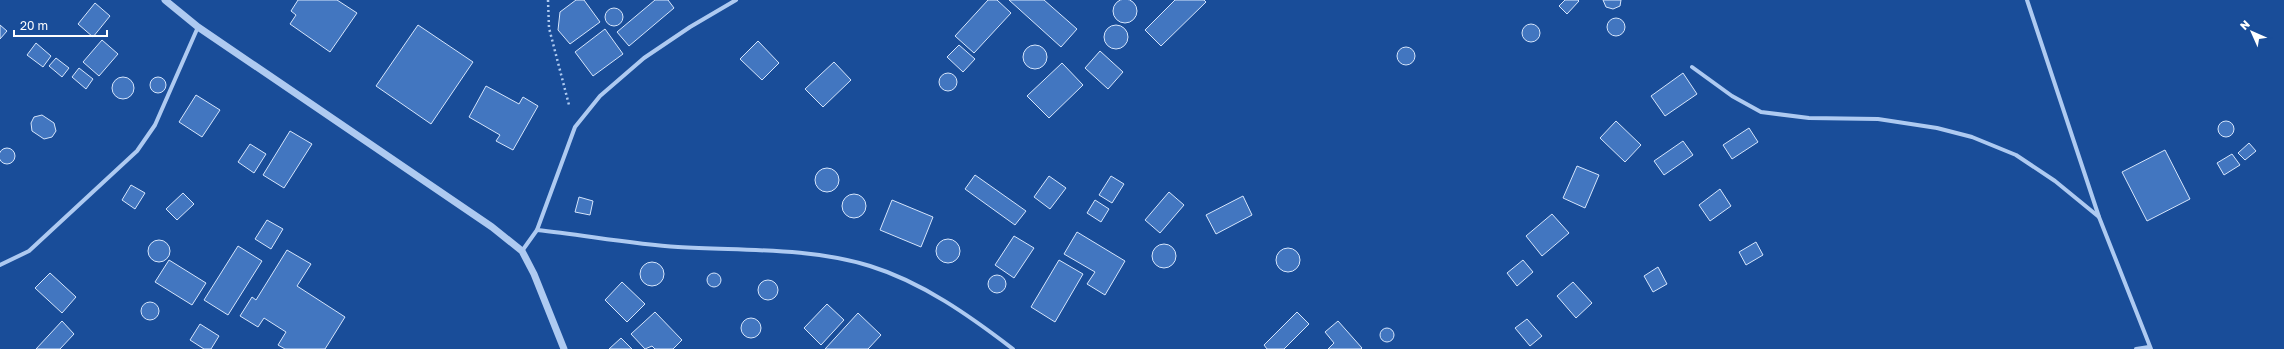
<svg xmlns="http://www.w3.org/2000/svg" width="2284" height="349" font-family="'Golos Text',sans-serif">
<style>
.building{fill:#4276c0;stroke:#d5e5fc}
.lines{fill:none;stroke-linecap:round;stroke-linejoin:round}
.path{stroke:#aecaf1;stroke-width:2.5;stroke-dasharray:2 3;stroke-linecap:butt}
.minor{stroke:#aecaf1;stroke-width:4}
.tertiary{stroke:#aecaf1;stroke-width:7}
</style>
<rect width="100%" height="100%" fill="#194d99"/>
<g class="building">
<circle cx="1125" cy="11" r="12"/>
<path d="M298,0H337L357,13L330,52L290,24L296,15L291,11Z"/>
<path d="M576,0H584L600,22L570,44L558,30L560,12Z"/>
<path d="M655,0H668L674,8L629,46L617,32Z"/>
<path d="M988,0H997L1011,13L974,53L955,36Z"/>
<path d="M1009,0H1044L1077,29L1061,47Z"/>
<path d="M1175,0H1204L1206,2L1161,46L1145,30Z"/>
<path d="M1565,0H1578L1579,1L1567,14L1559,6Z"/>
<path d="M1603,0H1621L1620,6L1613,9L1606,7Z"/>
<path d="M95,3L110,16L93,37L78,24Z"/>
<circle cx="614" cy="17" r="9"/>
<circle cx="1616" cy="27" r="9"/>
<circle cx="1531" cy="33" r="9"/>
<path d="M0,25L7,31L0,39Z"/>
<path d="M418,25L473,62L431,124L376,86Z"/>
<circle cx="1116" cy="37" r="12"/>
<path d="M605,29L623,54L593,76L575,52Z"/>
<path d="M102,40L118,54L99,76L83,62Z"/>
<path d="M758,41L779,63L762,80L740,59Z"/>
<path d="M36,43L51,56L43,67L27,55Z"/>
<circle cx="1035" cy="57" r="12"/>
<path d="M959,45L975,59L963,72L947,57Z"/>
<circle cx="1406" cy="56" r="9"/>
<path d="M1100,51L1123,72L1108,89L1085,68Z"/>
<path d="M56,58L69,68L62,77L49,66Z"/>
<path d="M834,62L851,80L823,107L805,89Z"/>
<path d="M1062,63L1083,85L1049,118L1027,96Z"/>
<path d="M79,68L93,79L86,89L72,77Z"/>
<circle cx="948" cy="82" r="9"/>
<path d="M1683,73L1697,94L1665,116L1651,96Z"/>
<circle cx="158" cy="85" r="8"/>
<circle cx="123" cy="88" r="11"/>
<path d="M486,86L519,104L523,97L538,106L513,150L496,141L500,135L469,117Z"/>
<path d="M196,95L220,110L202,137L179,122Z"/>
<path d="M42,115L54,123L56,131L52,137L44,139L32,131L31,123L34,117Z"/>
<path d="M1616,121L1641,145L1625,162L1600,138Z"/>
<circle cx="2226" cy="129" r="8"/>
<path d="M1749,128L1758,142L1732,159L1723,145Z"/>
<path d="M290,131L312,144L284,188L263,175Z"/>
<path d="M1683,141L1693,155L1664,175L1654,161Z"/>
<path d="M2249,143L2256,151L2245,160L2238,153Z"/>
<path d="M250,144L266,154L254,173L238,162Z"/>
<circle cx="7" cy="156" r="8"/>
<path d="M2165,150L2190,199L2147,221L2122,172Z"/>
<path d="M2232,154L2240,165L2224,175L2217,163Z"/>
<path d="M1577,166L1599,175L1585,208L1563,198Z"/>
<circle cx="827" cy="180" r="12"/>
<path d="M975,175L1026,211L1015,225L965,189Z"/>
<path d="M1049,176L1066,188L1050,209L1034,197Z"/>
<path d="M1111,176L1124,184L1112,203L1099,195Z"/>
<path d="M131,185L145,193L135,209L122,200Z"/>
<path d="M1720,189L1731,206L1710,221L1699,205Z"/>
<path d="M1169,192L1184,205L1160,233L1145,220Z"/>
<path d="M183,193L194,204L177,220L166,209Z"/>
<circle cx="854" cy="206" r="12"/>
<path d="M1243,196L1252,215L1216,234L1206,215Z"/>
<path d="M579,197L593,201L590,215L575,212Z"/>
<path d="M892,200L933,217L921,247L880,230Z"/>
<path d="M1095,200L1109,209L1101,222L1087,213Z"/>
<path d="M1552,214L1569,233L1542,256L1526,236Z"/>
<path d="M267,220L283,229L271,249L255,239Z"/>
<path d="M1077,232L1125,261L1105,295L1087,284L1095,272L1064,254Z"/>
<path d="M1014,236L1034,248L1014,278L995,265Z"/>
<circle cx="948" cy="251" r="12"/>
<circle cx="159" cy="251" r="11"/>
<path d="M1756,242L1763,255L1746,265L1739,252Z"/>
<circle cx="1164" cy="256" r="12"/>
<path d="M238,246L262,261L228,315L204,300Z"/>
<circle cx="1288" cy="260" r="12"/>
<path d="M287,250L311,264L297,286L345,317L325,349H285L278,345L286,332L264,318L258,327L240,316L252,297L256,300Z"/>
<path d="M169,260L206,283L192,305L155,282Z"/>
<path d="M1059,260L1083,274L1055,322L1031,307Z"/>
<path d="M1523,260L1533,272L1517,286L1507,273Z"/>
<circle cx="652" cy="274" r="12"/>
<path d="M1658,267L1667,284L1653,292L1644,276Z"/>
<path d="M50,273L76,297L62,313L35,288Z"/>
<circle cx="714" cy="280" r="7"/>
<circle cx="997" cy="284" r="9"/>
<circle cx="768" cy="290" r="10"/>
<path d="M622,282L645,304L627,322L605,300Z"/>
<path d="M1573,282L1592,303L1576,318L1557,296Z"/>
<circle cx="150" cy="311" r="9"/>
<path d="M827,304L844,320L821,345L804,328Z"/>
<path d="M655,312L682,340L673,349H655L652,346L645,349L631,334Z"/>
<path d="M1297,312L1309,324L1284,349H1267L1264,345Z"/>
<path d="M858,313L881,335L868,349H825Z"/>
<circle cx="751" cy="328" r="10"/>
<path d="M1527,319L1542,336L1530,346L1515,328Z"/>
<path d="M62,321L74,334L60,349H36Z"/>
<path d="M1338,321L1362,348L1361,349H1328L1334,343L1325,332Z"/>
<path d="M200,324L219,336L211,349H204L190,340Z"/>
<circle cx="1387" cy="335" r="7"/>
<path d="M621,338L632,349H609Z"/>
</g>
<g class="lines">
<path class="path" d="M548,0L549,28L569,105"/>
<g class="minor">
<path d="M2027,0L2099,217L2151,349"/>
<path d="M1692,67L1732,96L1761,112L1809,118L1878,119L1937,128L1972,137L2016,155L2055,181L2099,217"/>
<path d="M537,230C584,235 631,244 678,247C741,251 809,247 870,266C922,282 970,316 1013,349"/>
<path d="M522,251L537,230L575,127L600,96L644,58L690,27L736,0"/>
<path d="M0,265L29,251L137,151L155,125L198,27"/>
<path d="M2136,349L2149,347"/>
</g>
<path class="tertiary" d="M165,0L198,27L492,227L522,251L534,274L564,349"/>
</g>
<g transform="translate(2252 32) rotate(315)" stroke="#194d99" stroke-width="3" paint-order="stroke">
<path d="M0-3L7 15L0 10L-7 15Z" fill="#ffffff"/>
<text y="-6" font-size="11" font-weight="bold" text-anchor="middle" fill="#ffffff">N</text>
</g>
<path d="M14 30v6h93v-6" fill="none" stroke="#ffffff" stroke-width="2"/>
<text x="20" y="30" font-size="12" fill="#ffffff" stroke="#194d99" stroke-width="3" paint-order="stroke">20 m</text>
</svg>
